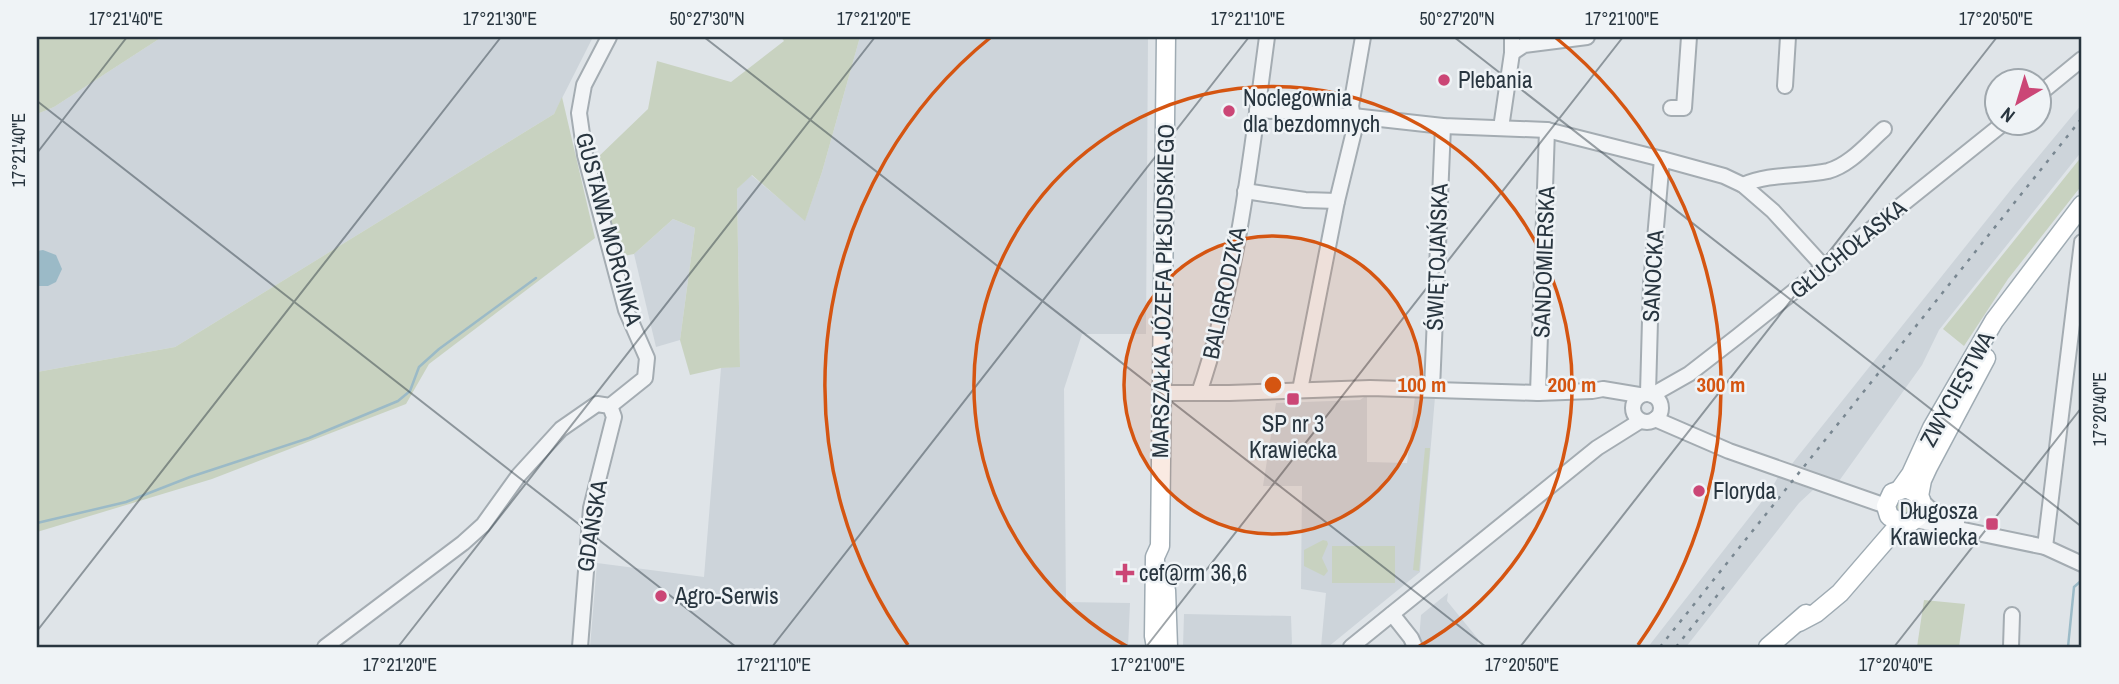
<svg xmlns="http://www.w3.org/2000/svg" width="2119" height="684" font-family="'Archivo Narrow',sans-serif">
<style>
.built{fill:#cdd4da}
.green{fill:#c8d2c0}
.water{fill:#9bbac7}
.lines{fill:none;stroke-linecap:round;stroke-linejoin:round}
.stream{stroke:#9bbac7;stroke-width:2.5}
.minor-casing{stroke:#a4acb2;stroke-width:18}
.major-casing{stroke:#9fabb3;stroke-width:21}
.minor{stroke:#f2f4f6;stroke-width:14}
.major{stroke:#fff;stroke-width:18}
.rail{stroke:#798791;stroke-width:2.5;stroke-dasharray:3.5 7;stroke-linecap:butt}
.ticks{fill:none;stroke:#28353f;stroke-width:2;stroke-opacity:0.45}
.ring{fill:none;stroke:#d55511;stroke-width:3.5}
.poi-dot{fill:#cb4676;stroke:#eff3f6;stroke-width:2.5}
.labels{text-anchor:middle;stroke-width:5;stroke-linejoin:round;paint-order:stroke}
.poi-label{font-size:23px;fill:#28353f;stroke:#eff3f6;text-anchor:start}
.street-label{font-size:23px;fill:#28353f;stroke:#eff3f6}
.centre{fill:#d55511;stroke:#eff3f6;stroke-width:3.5}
.ring-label{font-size:21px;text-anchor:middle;font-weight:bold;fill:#d55511;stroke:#eff3f6;stroke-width:5;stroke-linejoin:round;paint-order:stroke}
.neatline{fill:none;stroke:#28353f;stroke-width:2.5}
.ticks-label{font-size:18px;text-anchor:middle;fill:#28353f}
</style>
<rect width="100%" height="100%" fill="#dfe4e8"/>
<g class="built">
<path d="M162,37H593L554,114L175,347L37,372V114L54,107Z"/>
<path d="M860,37H1148L1146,334H1082L1064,389L1066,602L1130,603L1128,647H590L597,563L704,577L721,368L740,366L737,189L751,175L805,220L822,172Z"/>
<path d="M2082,104V151L1939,330L1922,365L1839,481L1791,465L2013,187Z"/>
<path d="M673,219L695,228L680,340L656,347L634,254Z"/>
<path d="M1367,395V462L1407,463L1415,396L1435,397L1420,572L1328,647H1321L1326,593L1301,589L1302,486H1263L1276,403L1360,400Z"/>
<path d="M1778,477L1813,490L1799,503L1686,647H1648L1770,491Z"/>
<path d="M1448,593L1447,601L1478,639L1477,647H1421L1419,640L1421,615Z"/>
<path d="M1184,614L1291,616L1292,644L1288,647H1183Z"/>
</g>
<g class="green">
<path d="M37,37H162L54,107L37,114Z"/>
<path d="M781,37H860L822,172L805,221L752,175L737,189L740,367L721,368L690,375L680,340L695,228L673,219L634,254L618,257L595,160L648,109L657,61L731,82L784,41Z"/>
<path d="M562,97L595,238L429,364L406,404L212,479L37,532V372L175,347L554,114Z"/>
<path d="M2082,156V185L2008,279L1964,346L1943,329Z"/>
<path d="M1425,448H1430L1419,571L1413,570Z"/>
<path d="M1910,496L1915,509L1907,517L1895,511L1896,499Z"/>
<path d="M1323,540L1327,541L1328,544L1322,558L1328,571L1324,576L1304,566V550Z"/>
<rect x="1332" y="546" width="63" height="37"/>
<path d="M1924,600L1965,604L1959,647H1917Z"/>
</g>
<path class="water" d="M43,250L56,255L62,269L56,282L48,286H37V251Z"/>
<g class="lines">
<g class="stream">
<path d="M37,523L126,502L190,477L309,438L398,401L410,391L419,367L439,349L536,278"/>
<path d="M2068,647L2074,587L2082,580"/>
</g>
<defs>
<g id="minor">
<path d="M1512,53L1524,45L1587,37"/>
<path d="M1785,86L1788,37"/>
<path d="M2038,95L2082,59"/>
<path d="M1671,108H1684L1689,37"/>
<path d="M1257,110L1353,116L1443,126L1547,130L1662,159L1724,176L1743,185L1773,211L1825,268"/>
<path d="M1501,128L1512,53V37"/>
<path d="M1743,185C1770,173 1799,177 1828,171C1850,165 1867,144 1884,129"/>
<path d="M1245,191L1305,200L1337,201"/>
<path d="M1432,389L1443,126"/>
<path d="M1300,390L1337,201L1355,127L1351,106L1363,37"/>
<path d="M1162,393H1229L1370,388L1538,393L1592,391L1603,389L1639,395"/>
<path d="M1199,393C1238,279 1251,156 1267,37"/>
<path d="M1538,393L1547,130"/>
<path d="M1648,393L1651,284L1662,159"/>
<circle cx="1647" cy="408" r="14"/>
<path d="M1652,395L1689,374L1738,336L2005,122"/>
<path d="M1655,419L1729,451L1886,506"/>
<path d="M1921,500L1929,508L1957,522"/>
<path d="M1915,520L2045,547L2082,564"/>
<path d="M2045,547L2082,242"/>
<path d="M1392,614L1411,638L1415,647"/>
<path d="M325,647L463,543L483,525L519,475L561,429L597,404L610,406L645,378L647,358L626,310L585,155L579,113L584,85L609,37"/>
<path d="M580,647L591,508L614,417L610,406"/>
<path d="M1351,647L1597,448L1640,421"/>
<path d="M2011,647L2012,615"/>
</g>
<g id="major">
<path d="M1901,488L1911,474L1932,428L1994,321L2082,205"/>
<path d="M1919,496L1922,480L1928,467L1986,358"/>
<path d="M1166,590L1168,647"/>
<path d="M1799,622L1816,613L1840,593L1897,527L1911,522L1919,516L1921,500L1916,493L1906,488L1892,493L1886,506L1889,516L1902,524"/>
<path d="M1156,647L1154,636L1155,557L1160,546L1166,37"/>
<path d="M1768,647L1806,614"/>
</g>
</defs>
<use href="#minor" class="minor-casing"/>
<use href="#major" class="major-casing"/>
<use href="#minor" class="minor"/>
<use href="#major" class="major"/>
<g class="rail">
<path d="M1660,647L2082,118"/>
<path d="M1676,647L1728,582"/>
</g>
</g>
<path class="ticks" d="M704,37L1486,647M1454,37L2082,527M37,101L736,647M37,153L127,37M37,631L501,37M398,647L875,37M772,647L1249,37M1146,647L1623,37M1520,647L1997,37M1894,647L2082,407"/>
<circle cx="1273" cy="385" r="149" fill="#d55511" fill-opacity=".12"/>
<g class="ring">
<circle cx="1273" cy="385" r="149"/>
<path d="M1128 647A299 299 0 1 1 1418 647"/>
<path d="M908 645A448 448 0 0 1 991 37M1555 37A448 448 0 0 1 1638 645"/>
</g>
<g class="poi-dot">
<circle cx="1444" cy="80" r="7"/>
<circle cx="1229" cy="111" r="7"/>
<rect x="1286" y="392" width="14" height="14" rx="3.5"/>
<circle cx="1699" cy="491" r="7"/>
<rect x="1985" y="517" width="14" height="14" rx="3.5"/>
<path d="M1121.5 562.5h7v7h7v7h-7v7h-7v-7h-7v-7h7z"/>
<circle cx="661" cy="596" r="7"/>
</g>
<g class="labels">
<g class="poi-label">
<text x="1458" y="88">Plebania</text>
<text x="1243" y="106">Noclegownia<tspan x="1243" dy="26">dla bezdomnych</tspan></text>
<text x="1293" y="432" text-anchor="middle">SP nr 3<tspan x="1293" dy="26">Krawiecka</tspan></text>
<text x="1713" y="499">Floryda</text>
<text x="1978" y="519" text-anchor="end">Długosza<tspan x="1978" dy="26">Krawiecka</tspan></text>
<text x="1139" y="581">cef@rm 36,6</text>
<text x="675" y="604">Agro-Serwis</text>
</g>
<g class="street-label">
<text transform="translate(609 229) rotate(75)" y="8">GUSTAWA MORCINKA</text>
<text transform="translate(1848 249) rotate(-39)" y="8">GŁUCHOŁASKA</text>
<text transform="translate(1437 257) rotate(-88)" y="8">ŚWIĘTOJAŃSKA</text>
<text transform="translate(1544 262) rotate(-88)" y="8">SANDOMIERSKA</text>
<text transform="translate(1653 276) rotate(-87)" y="8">SANOCKA</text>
<text transform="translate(1163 291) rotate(-89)" y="8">MARSZAŁKA JÓZEFA PIŁSUDSKIEGO</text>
<text transform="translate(1224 293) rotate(-78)" y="8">BALIGRODZKA</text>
<text transform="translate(1957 389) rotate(-61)" y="8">ZWYCIĘSTWA</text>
<text transform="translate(592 526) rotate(-81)" y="8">GDAŃSKA</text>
</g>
</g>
<circle cx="1273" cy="385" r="10" class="centre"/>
<g class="ring-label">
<text x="1422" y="392">100 m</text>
<text x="1572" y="392">200 m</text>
<text x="1721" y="392">300 m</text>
</g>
<rect width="2119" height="684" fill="none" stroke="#eff3f6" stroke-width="77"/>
<g transform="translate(2018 102) rotate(218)"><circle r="33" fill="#eff3f6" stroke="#9fa7ad" stroke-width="2"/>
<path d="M0-5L12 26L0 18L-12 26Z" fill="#cb4676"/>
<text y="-10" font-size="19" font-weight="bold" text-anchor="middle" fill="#28353f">N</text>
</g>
<rect x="38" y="38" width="2042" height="608" class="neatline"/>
<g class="ticks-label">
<text x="126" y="25">17°21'40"E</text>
<text x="500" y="25">17°21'30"E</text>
<text x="707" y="25">50°27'30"N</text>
<text x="874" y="25">17°21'20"E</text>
<text x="1248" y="25">17°21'10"E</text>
<text x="1457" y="25">50°27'20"N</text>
<text x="1622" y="25">17°21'00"E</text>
<text x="1996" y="25">17°20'50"E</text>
<text transform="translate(19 150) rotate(-90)" y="6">17°21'40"E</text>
<text transform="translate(2100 409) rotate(-90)" y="6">17°20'40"E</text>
<text x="400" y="671">17°21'20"E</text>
<text x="774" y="671">17°21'10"E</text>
<text x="1148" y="671">17°21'00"E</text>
<text x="1522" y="671">17°20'50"E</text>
<text x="1896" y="671">17°20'40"E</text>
</g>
</svg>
